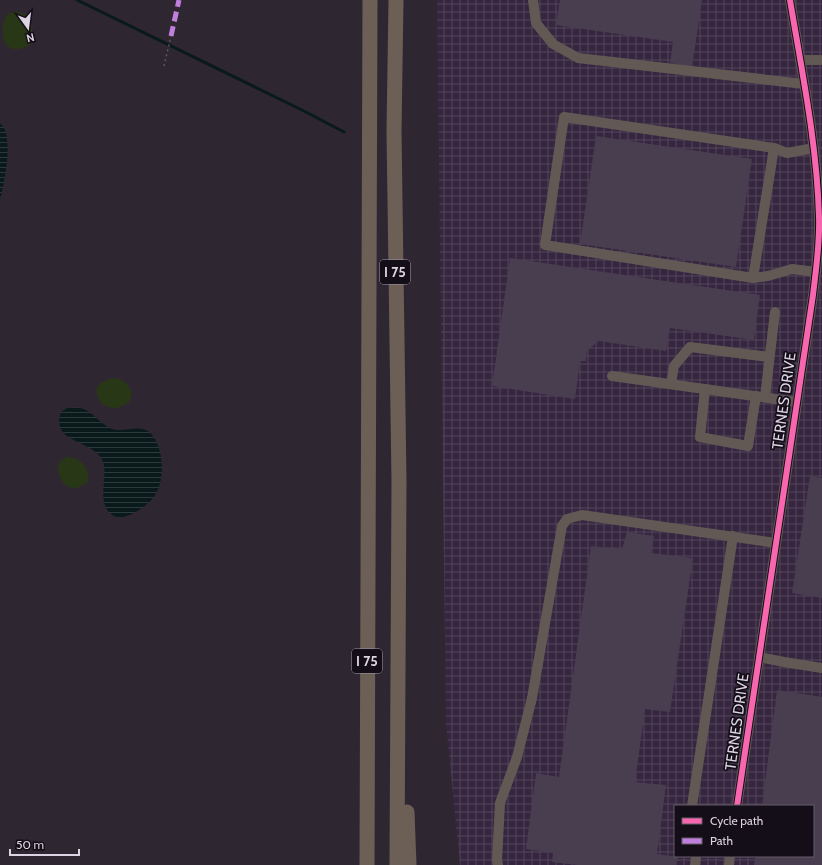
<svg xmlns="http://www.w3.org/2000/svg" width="822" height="865" font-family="Cabin,sans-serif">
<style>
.industrial{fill:url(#industrial-grid);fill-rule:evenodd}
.grass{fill:#283715}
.water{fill:url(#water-rules)}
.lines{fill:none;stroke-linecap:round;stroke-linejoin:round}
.stream{stroke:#0a1a1b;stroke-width:3}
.building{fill:#493d50}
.path{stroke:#5f5857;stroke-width:1.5;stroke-dasharray:2 3;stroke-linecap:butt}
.minor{stroke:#625954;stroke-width:10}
.highway{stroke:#6c6056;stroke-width:15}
.quiet{stroke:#c07fdc;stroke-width:5;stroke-dasharray:10 5;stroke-linecap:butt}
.cycleway-casing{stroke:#140e18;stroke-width:8}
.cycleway{stroke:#f766af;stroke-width:6}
.labels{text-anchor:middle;stroke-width:3.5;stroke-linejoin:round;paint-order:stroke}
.shield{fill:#140e18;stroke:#a199a6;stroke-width:1}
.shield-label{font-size:14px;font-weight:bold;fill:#ddd4e3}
.street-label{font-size:15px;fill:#ddd4e3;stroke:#140e18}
</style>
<defs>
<pattern id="industrial-grid" width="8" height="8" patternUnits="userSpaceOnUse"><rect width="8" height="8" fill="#362640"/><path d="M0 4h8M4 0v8" fill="none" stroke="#53455b"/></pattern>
<pattern id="water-rules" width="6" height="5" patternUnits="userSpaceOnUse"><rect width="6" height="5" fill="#0a1a1b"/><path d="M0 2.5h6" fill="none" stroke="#2d3a3c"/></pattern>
</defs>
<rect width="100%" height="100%" fill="#2e2732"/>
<path class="industrial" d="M437,0H822V865H460L446,723ZM675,806H813V856H675Z"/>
<g class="grass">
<path d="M17,12L25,14C32,24 35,34 30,45C25,47 20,50 14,49C0,47 0,22 8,14C11,12 15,12 17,12Z"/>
<path d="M112,378C123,378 127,384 132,392L130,401C126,404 121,408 115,408C103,408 95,398 97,387L101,383Z"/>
<path d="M66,457C80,457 90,467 88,482C71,496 58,484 58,464Z"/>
</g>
<g class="water">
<path d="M0,123C15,135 4,184 0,200Z"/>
<path d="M67,408C71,408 76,407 80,408C92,410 99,423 110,428C122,434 137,424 148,431C165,444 166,483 153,498C145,508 122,524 111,514C93,499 114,469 98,454C84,440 51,440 61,412Z"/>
</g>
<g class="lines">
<path class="stream" d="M77,0L304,111L344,132"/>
</g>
<g class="building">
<path d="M560,0H702L692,67L670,63L673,42L556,25Z"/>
<path d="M596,136L752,159L736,267L580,244Z"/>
<path d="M510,258L760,295L754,340L670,328L666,351L599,341L587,350L586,361H580L575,399L492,386Z"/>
<path d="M810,476L822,478V598L792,593Z"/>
<path d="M627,532L654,536L651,553L693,558L670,712L645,709L635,782L666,785L657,854L678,857L676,865H577L552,862L553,853L526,849L536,773L559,777L591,546L622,549Z"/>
<path d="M777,690L822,697V865H754L755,856H813V806H762Z"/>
</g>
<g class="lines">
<path class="path" d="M164,66L171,36"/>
<g class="minor">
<path d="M533,0L536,23L553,44L578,58L804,84"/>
<path d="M800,60H822"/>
<path d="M814,148L787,153L774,148L564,117L545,245L753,278L768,276L792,269L816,272"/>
<path d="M753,278L774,148"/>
<path d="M612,376L797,402"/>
<path d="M671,384L674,366L690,347L769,357"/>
<path d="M705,389L700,437L748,446L756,396"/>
<path d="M765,397L775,312"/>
<path d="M759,657L784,662L822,668"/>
<path d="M692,806L733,536"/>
<path d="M737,806L813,295C816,269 820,243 819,217C817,144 802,72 790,0"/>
<path d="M498,865L497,860L500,803L517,757L532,698L562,526L567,519L582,515L776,543"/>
<path d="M695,865L696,856"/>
<path d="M729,865L730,856"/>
</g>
<g class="highway">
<path d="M396,0L394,131L399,481L397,865"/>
<path d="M407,812L409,865"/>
<path d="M367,865L370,0"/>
</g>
<path class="quiet" d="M171,36L179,0"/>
<defs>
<path id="cycleway" d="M737,806L813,295C816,269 820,243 819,217C817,144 802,72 790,0"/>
</defs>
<use href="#cycleway" class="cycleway-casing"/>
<use href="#cycleway" class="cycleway"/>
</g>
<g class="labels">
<g class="shield">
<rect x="380" y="260" width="30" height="24" rx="3"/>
<rect x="352" y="649" width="30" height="24" rx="3"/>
</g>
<g class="shield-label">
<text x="395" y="277">I 75</text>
<text x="367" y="666">I 75</text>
</g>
<g class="street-label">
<text transform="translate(784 401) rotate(-82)" y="5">TERNES DRIVE</text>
<text transform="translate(737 722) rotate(-82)" y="5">TERNES DRIVE</text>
</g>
</g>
<rect x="674" y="805" width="140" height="52" fill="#140e18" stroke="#645d69"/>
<rect x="682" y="818" width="20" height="6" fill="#f766af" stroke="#645d69"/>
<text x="710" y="825" font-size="12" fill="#ddd4e3">Cycle path</text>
<rect x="682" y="838" width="20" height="6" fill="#c07fdc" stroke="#645d69"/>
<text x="710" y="845" font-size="12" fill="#ddd4e3">Path</text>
<g transform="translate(28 28) rotate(166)" stroke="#140e18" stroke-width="3" paint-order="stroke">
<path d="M0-3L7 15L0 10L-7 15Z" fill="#ddd4e3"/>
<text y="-6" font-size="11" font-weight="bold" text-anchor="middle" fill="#ddd4e3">N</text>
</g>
<path d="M10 849v6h69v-6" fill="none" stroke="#ddd4e3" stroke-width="2"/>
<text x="16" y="849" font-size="12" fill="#ddd4e3" stroke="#140e18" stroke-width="3" paint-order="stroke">50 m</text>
</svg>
